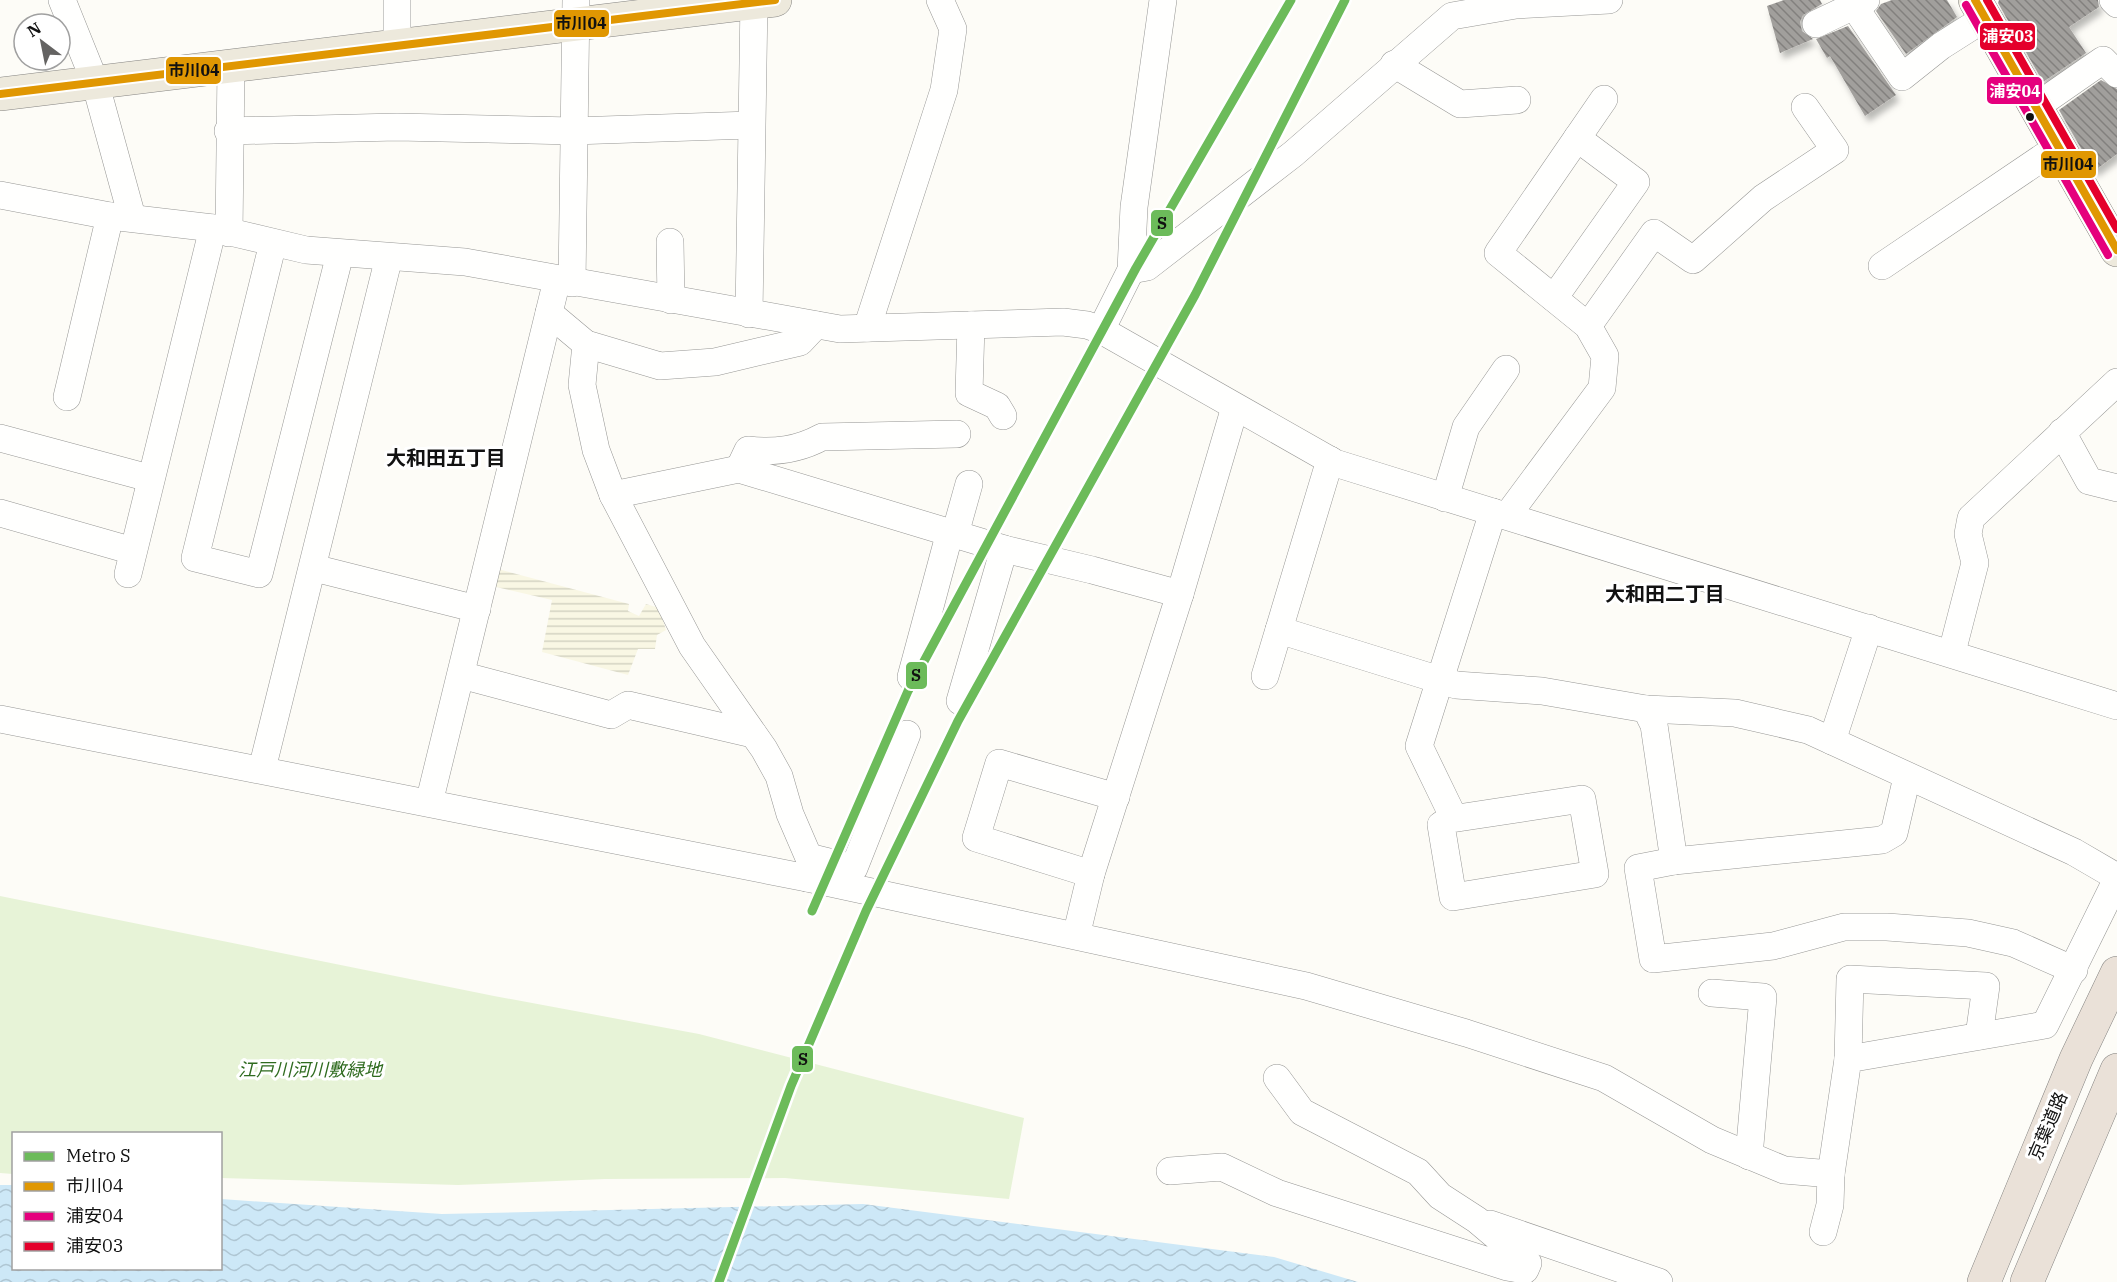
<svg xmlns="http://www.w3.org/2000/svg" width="2117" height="1282" font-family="'IBM Plex Serif','Noto Sans JP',serif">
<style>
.farmland{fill:url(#farmland-rules)}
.park{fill:#e7f3d7}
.water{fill:url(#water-waves)}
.building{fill:url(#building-back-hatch);filter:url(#shadow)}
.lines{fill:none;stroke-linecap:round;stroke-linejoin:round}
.minor-casing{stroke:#979795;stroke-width:28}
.major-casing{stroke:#858482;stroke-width:34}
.highway-casing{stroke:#858482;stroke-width:34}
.minor{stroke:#fffffe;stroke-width:27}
.major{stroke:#ede9dc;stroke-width:33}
.highway{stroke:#eae1d8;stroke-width:33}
.bus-1-casing{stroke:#fff;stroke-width:12}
.bus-2-casing{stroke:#fff;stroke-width:12}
.bus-3-casing{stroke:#fff;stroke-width:12}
.bus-1{stroke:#e09702;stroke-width:8}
.bus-2{stroke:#e5007d;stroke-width:8}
.bus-3{stroke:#e4002b;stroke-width:8}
.metro-1-casing{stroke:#fff;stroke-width:14}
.metro-1{stroke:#6cbb5a;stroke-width:9}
.bus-dot{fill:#111;stroke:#fff;stroke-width:2}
.labels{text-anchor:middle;stroke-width:6;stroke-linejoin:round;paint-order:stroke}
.park-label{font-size:18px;font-style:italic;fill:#2f6b1f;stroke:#fff}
.street-label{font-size:18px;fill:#111;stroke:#fff}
.neighbourhood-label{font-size:20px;font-weight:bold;fill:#111;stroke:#fff}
.line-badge{stroke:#fff;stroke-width:2}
.badge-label{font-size:16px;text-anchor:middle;font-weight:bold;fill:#fff}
.pale-badge-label{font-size:16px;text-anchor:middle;font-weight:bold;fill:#111}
</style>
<defs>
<pattern id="farmland-rules" width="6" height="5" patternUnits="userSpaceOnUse" patternTransform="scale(1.5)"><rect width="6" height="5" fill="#f9f7e4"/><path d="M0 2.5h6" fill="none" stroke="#d4d3c3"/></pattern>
<pattern id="water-waves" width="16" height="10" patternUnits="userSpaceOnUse" patternTransform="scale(1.5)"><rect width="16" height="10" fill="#cde8f7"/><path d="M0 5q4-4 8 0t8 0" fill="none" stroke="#afc6d3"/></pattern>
<pattern id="building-back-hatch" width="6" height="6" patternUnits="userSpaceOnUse" patternTransform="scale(1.5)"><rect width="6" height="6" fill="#a19f9c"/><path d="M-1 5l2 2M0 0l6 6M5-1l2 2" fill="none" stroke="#82807e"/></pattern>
<filter id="shadow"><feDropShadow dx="3.5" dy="6" stdDeviation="3" flood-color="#0004"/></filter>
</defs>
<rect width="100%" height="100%" fill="#fdfcf7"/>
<path class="farmland" d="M498,569L629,604L628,611L639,616L646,604L659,608L666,630L657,635L655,649H638L628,675L542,652L552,600L492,586Z"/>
<path class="park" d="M0,896L494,996L699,1034L1024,1118L1009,1199L785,1178L605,1179L458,1185L221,1178L220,1134H14L13,1174L0,1173Z"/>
<path class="water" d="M0,1185H13L14,1268H220L221,1199L442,1214L863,1204L1274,1257L1358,1282H0Z"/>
<g class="building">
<path d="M1784,0H1820L1822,4L1803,15L1800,22L1802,31L1813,39L1780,53L1767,6Z"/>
<path d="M1892,0H1947L1957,17L1906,54L1876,11L1881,4Z"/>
<path d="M1999,0H2098L2099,7L2069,27L2086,53L2043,82L1998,3Z"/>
<path d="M1848,26L1896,95L1865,116L1830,56L1827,58L1816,39Z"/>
<path d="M2101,80L2117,89V154L2094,171L2059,110Z"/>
</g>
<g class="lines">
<defs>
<g id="minor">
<path d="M62,0L95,82L132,217"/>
<path d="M2113,0L2117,4"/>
<path d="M1854,6L1902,77L1941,46L1985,18"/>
<path d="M1816,24L1866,0"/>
<path d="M397,46V0"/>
<path d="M1394,64L1460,104L1517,100"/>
<path d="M2034,108L2103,60L2117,74"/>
<path d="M228,131L397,127L573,131L751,125"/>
<path d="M0,195L110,216L213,228L306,250L465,262L840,329L1063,322L1087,325L1101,330L1335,463L2117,706"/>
<path d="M229,233L231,66"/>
<path d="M670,242L671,300"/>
<path d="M273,243L195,558L259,574L340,254"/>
<path d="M1882,266L2058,147"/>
<path d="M1131,270L1147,267L1293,154L1452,16L1516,5L1609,0"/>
<path d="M572,283L576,0"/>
<path d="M1554,298L1636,182L1577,138"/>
<path d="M549,313L586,344L660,366L715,362L800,342L816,325"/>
<path d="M749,314L754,0"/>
<path d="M971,325L969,393L997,406L1003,416"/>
<path d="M1588,326L1654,233L1693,260L1763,198L1835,150L1805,107"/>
<path d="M867,328L944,90L953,29L940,0"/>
<path d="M1101,330L1131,270L1134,207L1163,0"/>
<path d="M586,344L582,385L596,450L613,495L692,646L764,749L779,776L790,814L812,865L807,878"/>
<path d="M67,397L110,216"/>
<path d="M2062,432L2089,481L2117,488"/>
<path d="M0,438L149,478"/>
<path d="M739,469L748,450C775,453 798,450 822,437L957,434"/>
<path d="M613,495L739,469L1004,549L1092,570L1180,594"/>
<path d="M1445,498L1466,427L1506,369"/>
<path d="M0,513L133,551"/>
<path d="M1507,516L1602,388L1605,356L1588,326L1498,253L1604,99"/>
<path d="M955,534L969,484"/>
<path d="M314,568L477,609"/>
<path d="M128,574L213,228"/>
<path d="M1279,630L1456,685L1542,691L1646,709L1654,725L1674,861L1882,840L1894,833L1907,777"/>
<path d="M1952,652L1975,563L1968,534L1971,518L2117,382"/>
<path d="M461,675L611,715L628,705L753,734"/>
<path d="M1265,676L1330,460"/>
<path d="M911,677L950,532"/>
<path d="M960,701L1004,549"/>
<path d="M1646,709L1735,713L1808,730L2074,852L2117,877"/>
<path d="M0,719L807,878L1306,986L1466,1033L1604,1078L1712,1140L1784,1170L1831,1174L1848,1059L2045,1025L2117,879"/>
<path d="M1832,741L1869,628"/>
<path d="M262,769L389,257"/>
<path d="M429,803L557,280"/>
<path d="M1451,819L1582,799L1595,874L1453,897L1441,825L1451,819L1449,808L1419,746L1493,512"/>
<path d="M809,857L854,868L907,734"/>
<path d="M1674,861L1638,868L1653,959L1773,946L1844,927H1887L1968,933L2013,943L2074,970"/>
<path d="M1091,874L976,838L999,763L1116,797"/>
<path d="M1078,928L1091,874L1180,594L1235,407"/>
<path d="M1712,993L1763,997L1749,1156"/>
<path d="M1848,1059L1850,979L1986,986L1979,1036"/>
<path d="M1170,1171L1222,1167L1277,1193L1507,1267L1525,1270L1528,1263L1477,1220L1440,1196L1418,1172L1302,1112L1277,1078"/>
<path d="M1490,1224L1659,1282"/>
<path d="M1823,1232L1830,1205L1831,1174"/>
</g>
<g id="major">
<path d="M1975,0L2117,250"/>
<path d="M0,94L775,0"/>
</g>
<g id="highway">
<path d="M1984,1282L2076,1059L2117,973"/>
<path d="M2027,1282L2117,1070"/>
</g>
</defs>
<use href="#minor" class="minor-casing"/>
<use href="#major" class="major-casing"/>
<use href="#highway" class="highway-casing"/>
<use href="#minor" class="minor"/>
<use href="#major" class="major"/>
<use href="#highway" class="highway"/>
<defs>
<g id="bus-1">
<path d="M1975,0L2117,250"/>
<path d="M0,94L775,0"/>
</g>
<path id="bus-2" d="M1966,5L2108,255"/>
<path id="bus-3" d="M1987,0L2117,229"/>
</defs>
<use href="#bus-1" class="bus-1-casing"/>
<use href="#bus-2" class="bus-2-casing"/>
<use href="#bus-3" class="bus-3-casing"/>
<use href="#bus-1" class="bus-1"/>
<use href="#bus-2" class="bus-2"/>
<use href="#bus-3" class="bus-3"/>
<defs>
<g id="metro-1">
<path d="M812,911L908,691L1136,268L1291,0"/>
<path d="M719,1282L791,1086L866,911L958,721L1195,295L1345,0"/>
</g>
</defs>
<use href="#metro-1" class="metro-1-casing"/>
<use href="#metro-1" class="metro-1"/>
</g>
<circle class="bus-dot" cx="2030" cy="117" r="5"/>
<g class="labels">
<g class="park-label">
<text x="310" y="1076">江戸川河川敷緑地</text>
</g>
<g class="street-label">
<text transform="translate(2048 1126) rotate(-67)" y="6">京葉道路</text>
</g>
<g class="neighbourhood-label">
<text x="446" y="465">大和田五丁目</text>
<text x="1665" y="601">大和田二丁目</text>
</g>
</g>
<g class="line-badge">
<rect x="553" y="9" width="57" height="29" rx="6" fill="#e09702"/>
<rect x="1979" y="22" width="57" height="29" rx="6" fill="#e4002b"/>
<rect x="165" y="56" width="57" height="29" rx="6" fill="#e09702"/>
<rect x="1986" y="76" width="57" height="29" rx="6" fill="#e5007d"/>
<rect x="2040" y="150" width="57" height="29" rx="6" fill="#e09702"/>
<rect x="1150" y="209" width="24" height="28" rx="6" fill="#6cbb5a"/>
<rect x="905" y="661" width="23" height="29" rx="6" fill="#6cbb5a"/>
<rect x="791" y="1045" width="23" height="28" rx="6" fill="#6cbb5a"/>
</g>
<g class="badge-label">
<text x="2008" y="42">浦安03</text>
<text x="2015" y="97">浦安04</text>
</g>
<g class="pale-badge-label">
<text x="581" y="29">市川04</text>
<text x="194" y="76">市川04</text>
<text x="2068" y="170">市川04</text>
<text x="1162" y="229">S</text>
<text x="916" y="681">S</text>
<text x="803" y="1065">S</text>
</g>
<rect x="12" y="1132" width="210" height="138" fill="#ffffff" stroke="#a0a0a0" stroke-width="1.5"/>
<rect x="24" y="1152" width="30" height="9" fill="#6cbb5a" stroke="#a0a0a0" stroke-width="1.5"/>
<text x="66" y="1162" font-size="18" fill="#111111">Metro S</text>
<rect x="24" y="1182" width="30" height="9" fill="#e09702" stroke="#a0a0a0" stroke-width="1.5"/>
<text x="66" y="1192" font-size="18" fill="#111111">市川04</text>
<rect x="24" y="1212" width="30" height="9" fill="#e5007d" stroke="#a0a0a0" stroke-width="1.5"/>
<text x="66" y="1222" font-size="18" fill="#111111">浦安04</text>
<rect x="24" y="1242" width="30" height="9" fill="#e4002b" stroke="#a0a0a0" stroke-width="1.5"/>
<text x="66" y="1252" font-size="18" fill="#111111">浦安03</text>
<g transform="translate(42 42) rotate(328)"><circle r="28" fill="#ffffff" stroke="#a0a0a0" stroke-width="1.5"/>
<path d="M0-4.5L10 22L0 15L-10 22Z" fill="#646362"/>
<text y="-9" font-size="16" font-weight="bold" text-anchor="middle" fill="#111111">N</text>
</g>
</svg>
